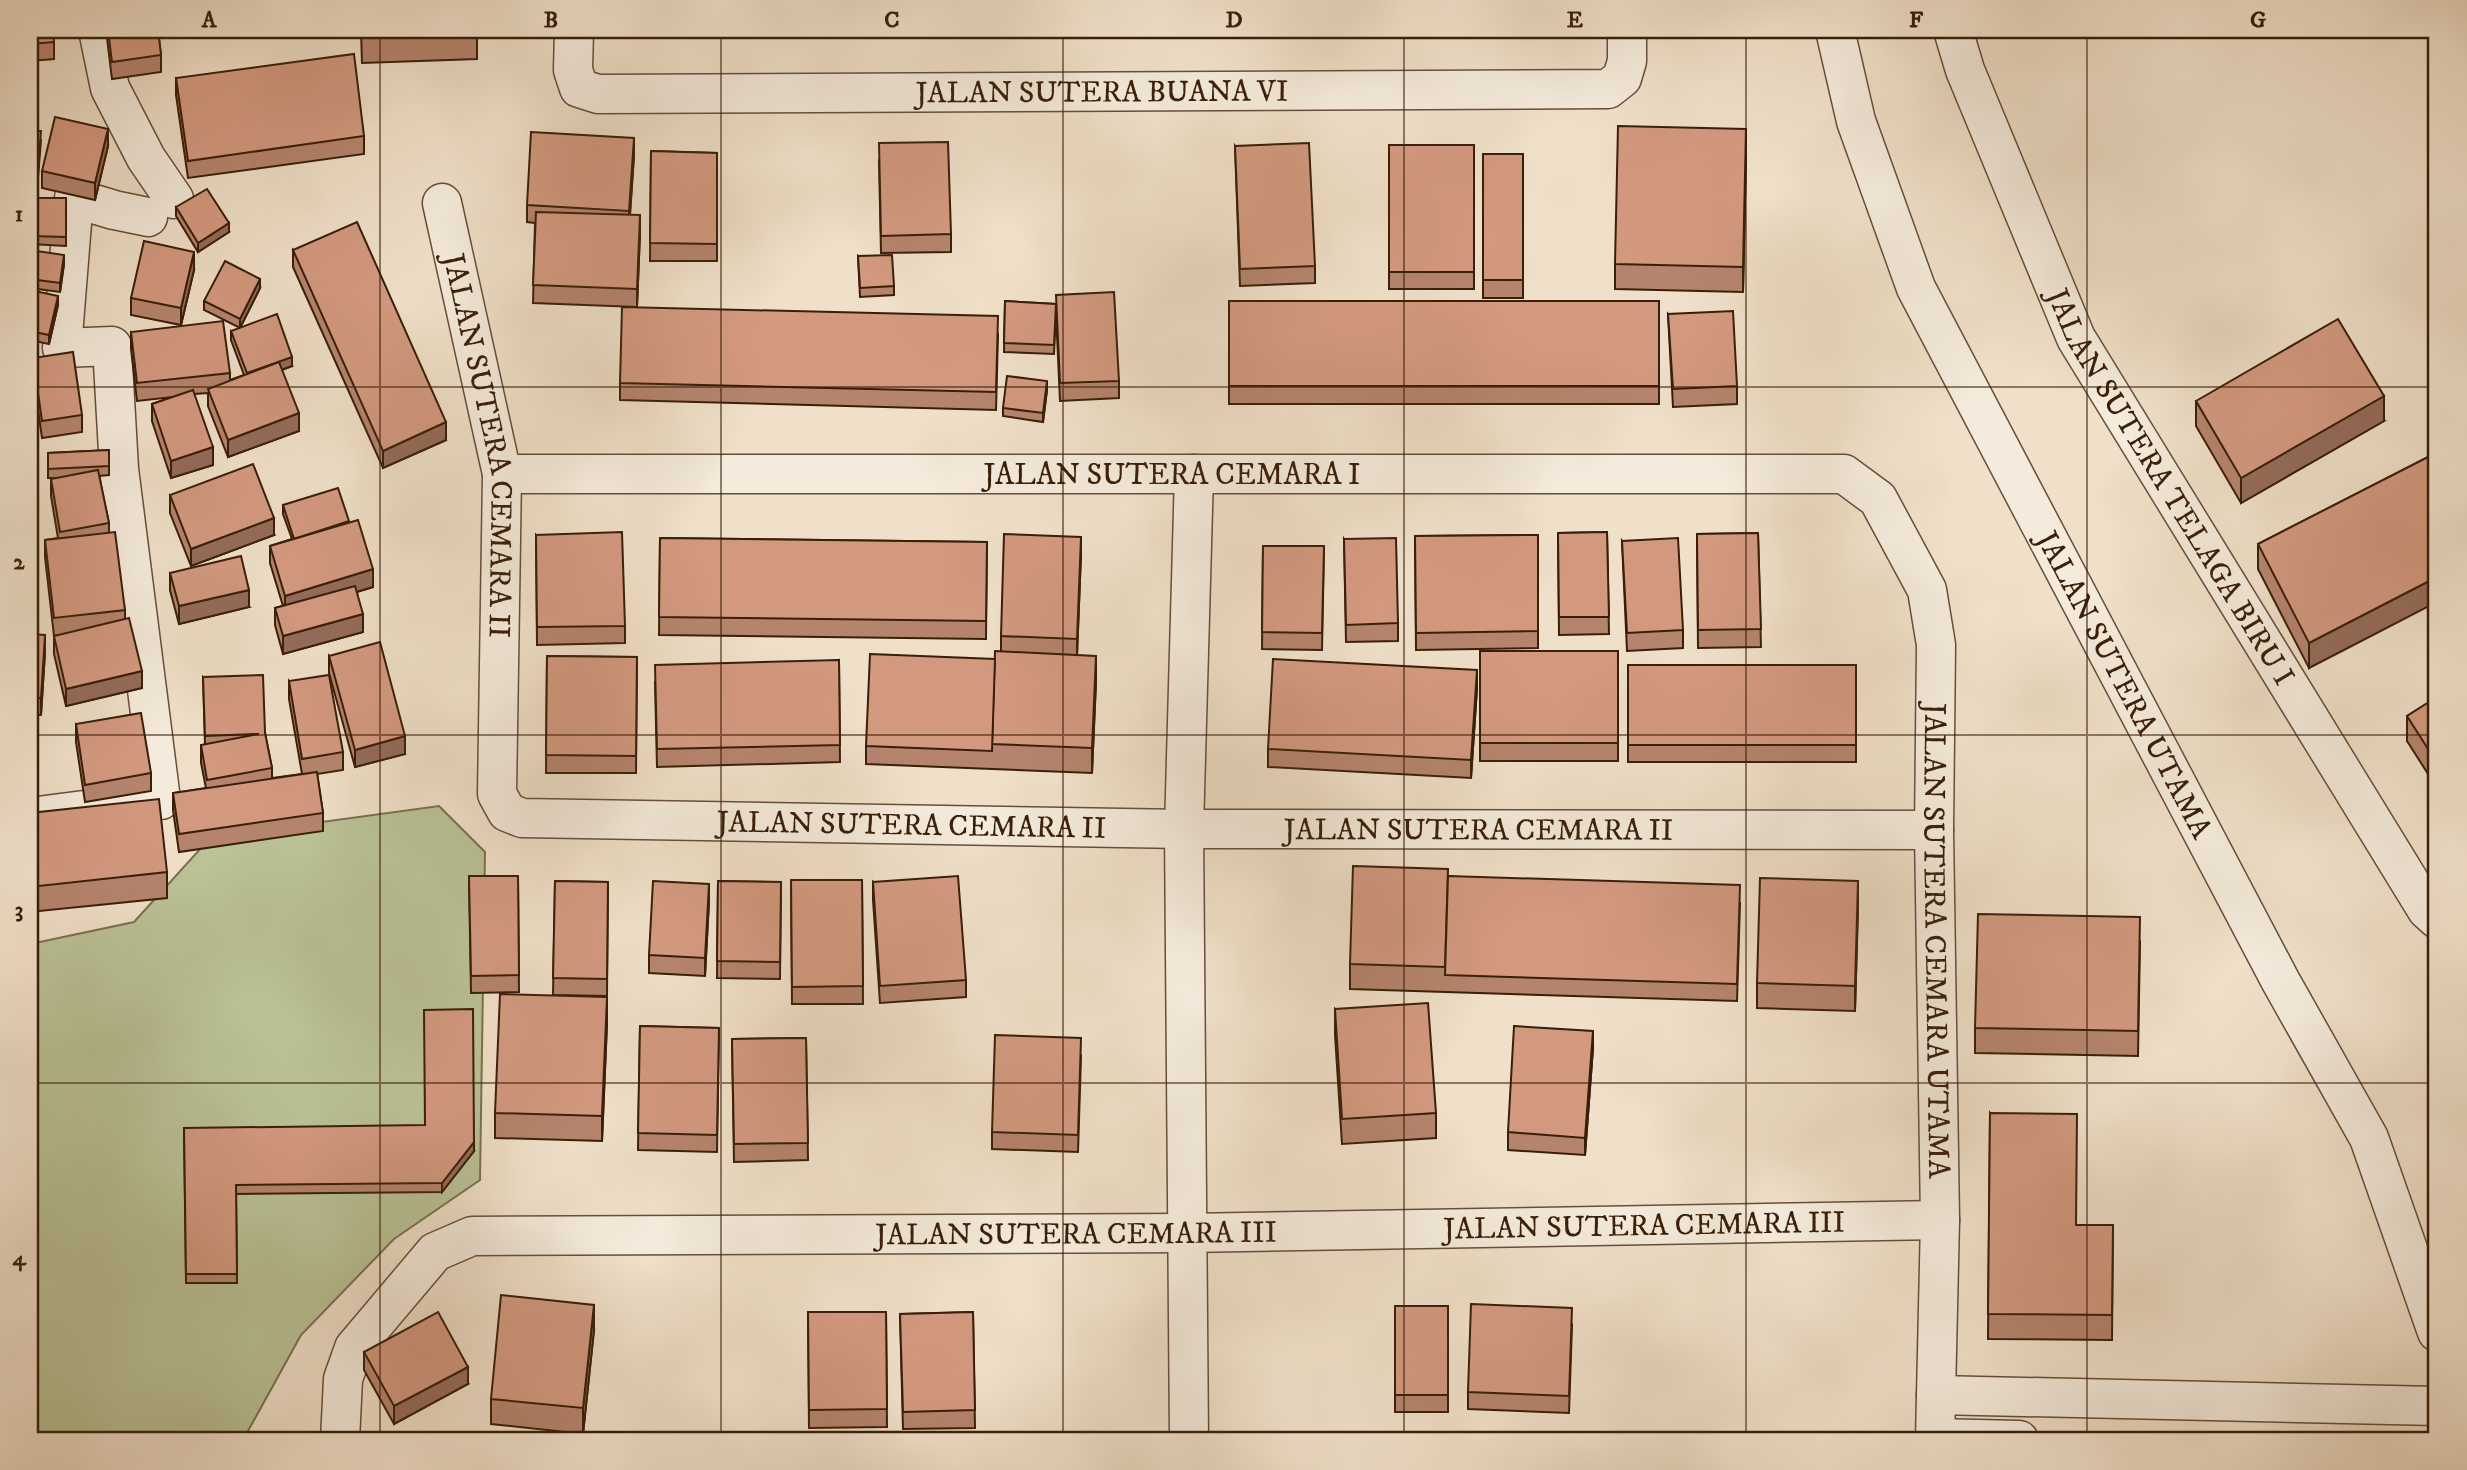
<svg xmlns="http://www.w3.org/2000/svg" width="2467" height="1470" font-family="'IM FELL DW Pica',serif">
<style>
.green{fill:#bac296;stroke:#7a7050;stroke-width:2}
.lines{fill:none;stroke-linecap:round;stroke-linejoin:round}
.minor-casing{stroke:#674e39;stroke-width:41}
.tertiary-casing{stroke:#674e39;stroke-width:41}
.minor{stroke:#f5ebdc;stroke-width:38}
.tertiary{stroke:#f5ebdc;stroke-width:38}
.wall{fill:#b5846d;stroke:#391e09;stroke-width:2}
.shaded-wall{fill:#946b59;stroke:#391e09;stroke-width:2}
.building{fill:#d3997f;stroke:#391e09;stroke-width:2}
.grid{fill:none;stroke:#391e09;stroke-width:2;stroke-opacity:0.55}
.labels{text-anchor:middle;stroke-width:6;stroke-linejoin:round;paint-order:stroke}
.street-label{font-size:30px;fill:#391e09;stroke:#f5ebdc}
.neatline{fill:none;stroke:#391e09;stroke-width:2.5}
.grid-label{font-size:23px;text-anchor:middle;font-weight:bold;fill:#391e09}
</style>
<rect width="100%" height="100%" fill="#f0e0c9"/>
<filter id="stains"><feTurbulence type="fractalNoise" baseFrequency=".00286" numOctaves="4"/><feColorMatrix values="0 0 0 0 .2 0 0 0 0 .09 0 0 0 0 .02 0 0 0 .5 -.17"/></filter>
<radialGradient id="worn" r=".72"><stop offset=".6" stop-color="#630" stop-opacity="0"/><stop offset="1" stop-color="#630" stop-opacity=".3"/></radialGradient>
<path class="green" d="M439,806L485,852L480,1180L394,1239L301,1335L243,1440H30V944L134,922L211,837Z"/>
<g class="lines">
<defs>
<g id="minor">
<path d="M98,30L110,88L146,158L174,199"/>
<path id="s1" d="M574,30L573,70L579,88L598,94L1608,89L1622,78L1627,61V30"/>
<path id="s2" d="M1953,30L1965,70L2076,338L2427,910L2437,919"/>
<path id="s3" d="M442,203L502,474L497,794L507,812L522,818L1184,829L1934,830"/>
<path id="s4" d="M502,474H1844L1878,499L1927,590L1936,645L1934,830L1940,1220L1935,1440"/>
<path d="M30,817L161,800L119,469L112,346L62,348L74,198L114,210L148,217"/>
<path d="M1936,1395L2437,1406"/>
<path d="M1935,1438L2019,1440"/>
<path id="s5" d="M340,1440L343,1379L354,1348L435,1252L472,1236L1188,1233L1940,1220"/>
<path d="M1189,1440L1184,829L1194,474"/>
</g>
<g id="tertiary">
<path id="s6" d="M1835,30L1856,121L1916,288L2280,980L2369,1138L2437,1332"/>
</g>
</defs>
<use href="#minor" class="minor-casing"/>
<use href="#tertiary" class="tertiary-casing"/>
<use href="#minor" class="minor"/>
<use href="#tertiary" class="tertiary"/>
</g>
<g class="wall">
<path d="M30,30L54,42V59L30,61Z"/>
<path d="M106,30H158L161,55V72L112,79Z"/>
<path d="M361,30H477V59L362,63Z"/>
<path d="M176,78L364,136V154L188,178L176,95Z"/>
<path d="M30,131L41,140L37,191H30Z"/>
<rect x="1389" y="145" width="85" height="144"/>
<path d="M108,146L95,200L42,188V171Z"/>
<path d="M1235,146L1315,266V283L1240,286Z"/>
<path d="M651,151L717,153V261H650Z"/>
<rect x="1483" y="154" width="40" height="144"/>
<path d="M634,155L630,215L640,233L637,307L533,303L535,223L527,222V205Z"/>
<path d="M1746,155L1743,292L1615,289V264Z"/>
<path d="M879,161L951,234V252L881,253Z"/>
<path d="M30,198H66V246L30,244Z"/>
<path d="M176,207L229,232L198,252L176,216Z"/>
<path d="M30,250L64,264L60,292L30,288Z"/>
<path d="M293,250L446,440L383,468L293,267Z"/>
<path d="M858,256L894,286V295L860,297Z"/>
<path d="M194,270L181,325L131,315V298Z"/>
<path d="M260,288L240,328L204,310V301Z"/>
<path d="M30,290L58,305L49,344L30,340Z"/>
<path d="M1005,301L1056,304L1119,381V398L1060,401L1056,313L1054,354L1004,352Z"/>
<rect x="1229" y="301" width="430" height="103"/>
<path d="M1668,314L1737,386V404L1673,407Z"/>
<path d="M231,331L292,366L282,370L299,431L228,457L208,406V393L194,394L213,465L171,478L152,421V404L173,397L137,401L131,349V332L230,373V380L244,375L231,340Z"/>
<path d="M998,334L996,410L620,400V383Z"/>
<path d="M33,358L82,415V432L42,438L33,375Z"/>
<path d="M1047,390L1043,422L1003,416V408Z"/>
<path d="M2196,401L2384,421L2241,503L2196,426Z"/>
<path d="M109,450V475L99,476L109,523V532L125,610V619L142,688L66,706L54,654V636L59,635L54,636L45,557V540L58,538L51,496V479L57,478H48V453Z"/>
<path d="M2428,457L2309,668L2258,569V544Z"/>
<path d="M170,495L274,535L191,566L170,513Z"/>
<path d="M283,505L349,522L373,587L357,592L363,632L283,654L275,625V608L283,606L270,563V546L292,539L283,514Z"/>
<path d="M1607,532L1609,634L1559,635L1558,533Z"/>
<path d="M1758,533L1761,647L1698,648L1697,534Z"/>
<path d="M536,535L625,626V643L537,645Z"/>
<path d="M1538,535V648L1416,650L1415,536Z"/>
<path d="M660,538L987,542L986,639L659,635Z"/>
<path d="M1344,539L1398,623V641L1346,642Z"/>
<path d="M1622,541L1683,630V648L1627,651Z"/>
<path d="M1263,546H1324L1322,650L1262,649Z"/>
<path d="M1081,554L1077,655L1096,681L1092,773L866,764V746L995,659L1001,651V636Z"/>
<path d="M170,573L249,607L179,624L170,590Z"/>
<path d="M30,587L33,602V620H30Z"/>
<path d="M30,634L45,652L41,715L30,714Z"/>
<rect x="1480" y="651" width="138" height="110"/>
<path d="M329,656L405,754L355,767L329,673Z"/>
<path d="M547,656L637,657L636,773H546Z"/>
<path d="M839,660L840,762L657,767L655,682Z"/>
<rect x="1628" y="665" width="228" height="97"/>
<path d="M203,677L265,733L272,768V778L302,774L289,699V681L343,752V770L317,774L323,813V831L179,852L173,810V793L206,788L201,763V745H205Z"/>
<path d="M1477,688L1471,778L1268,767V749Z"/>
<path d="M2437,697V788L2407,741V716Z"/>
<path d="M76,724L151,773V791L85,802L76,742Z"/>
<path d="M30,813L167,872V898L30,912Z"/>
<path d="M469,876H518L519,992L471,993Z"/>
<path d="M1448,876L1740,903L1737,1001L1350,989V964Z"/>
<path d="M791,880H862L863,1004H792Z"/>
<path d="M555,881L608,882L607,996L553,995Z"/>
<path d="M718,881L781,882L780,979L717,978Z"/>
<path d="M873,882L966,980V997L880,1003L873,900Z"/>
<path d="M709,901L705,976L649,973V955Z"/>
<path d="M1858,906L1855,1011L1757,1008V983Z"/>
<path d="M2140,942L2138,1056L1975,1053V1028Z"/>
<path d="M1335,1009L1436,1113V1138L1342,1144L1335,1035Z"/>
<path d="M607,1023L602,1141L495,1138V1113Z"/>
<path d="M640,1026L719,1028L717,1152L638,1150Z"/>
<path d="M806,1038L808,1160L734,1162L732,1039Z"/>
<path d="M1593,1048L1585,1155L1508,1150V1132Z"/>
<path d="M1081,1056L1078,1152L992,1149V1132Z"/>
<path d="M1990,1113L2077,1225H2113L2112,1340L1988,1339Z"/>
<path d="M184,1128L474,1151L442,1192L236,1194L237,1283H186Z"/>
<rect x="1395" y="1306" width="53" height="106"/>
<path d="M808,1312H886L887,1427L809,1428Z"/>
<path d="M973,1312L975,1428L903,1429L900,1314Z"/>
<path d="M1572,1325L1569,1413L1468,1409V1392Z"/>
<path d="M594,1330L583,1434L491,1424V1399Z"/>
<path d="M364,1352L468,1384L394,1424L364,1370Z"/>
</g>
<g class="shaded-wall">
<path d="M108,129V146L95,200V183Z"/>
<path d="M1746,129V155L1743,292V267Z"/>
<path d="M634,138V155L629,228V211Z"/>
<path d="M640,215V233L637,307V289Z"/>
<path d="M229,223V232L198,252V243Z"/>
<path d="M194,252V270L181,325V308Z"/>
<path d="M64,255V264L60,292V283Z"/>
<path d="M260,279V288L240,328V319Z"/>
<path d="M58,296V305L49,344V335Z"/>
<path d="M292,357V366L247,382V373Z"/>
<path d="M1047,381V390L1043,422V413Z"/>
<path d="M2384,396V421L2241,503V478Z"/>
<path d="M299,413V431L228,457V440Z"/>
<path d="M446,422V440L383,468V451Z"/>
<path d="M213,447V465L171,478V461Z"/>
<path d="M274,518V535L191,566V549Z"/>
<path d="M1081,537V554L1077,656V639Z"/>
<path d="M373,569V587L285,613V596Z"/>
<path d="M2437,577V602L2309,668V643Z"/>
<path d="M249,590V607L179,624V606Z"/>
<path d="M363,614V632L283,654V636Z"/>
<path d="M45,635V652L41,715V698Z"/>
<path d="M1096,656V681L1092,773V748Z"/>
<path d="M1477,670V688L1471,778V760Z"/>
<path d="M142,671V688L66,706V689Z"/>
<path d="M405,736V754L355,767V750Z"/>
<path d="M1858,881V906L1855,1011V986Z"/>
<path d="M709,884V901L705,976V958Z"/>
<path d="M607,997V1023L602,1141V1116Z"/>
<path d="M1593,1031V1048L1585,1155V1138Z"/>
<path d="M474,1142V1151L442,1192V1183Z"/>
<path d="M594,1305V1330L583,1434V1408Z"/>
<path d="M468,1367V1384L394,1424V1406Z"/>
</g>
<g class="building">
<path d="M30,30H53L54,42L30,44Z"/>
<path d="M108,30H158L161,55L112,62Z"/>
<path d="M362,30H477V34L362,38Z"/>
<path d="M354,54L364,136L188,161L176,78Z"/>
<path d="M55,117L108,129L95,183L42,171Z"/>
<path d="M1618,126L1746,129L1743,267L1615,264Z"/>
<path d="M30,131H41L37,183L30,182Z"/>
<path d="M531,132L634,138L629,211L527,205Z"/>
<path d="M948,142L951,234L881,236L879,143Z"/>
<path d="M1309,143L1315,266L1240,269L1235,146Z"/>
<rect x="1389" y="145" width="85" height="127"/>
<path d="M651,151L717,153V244L650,243Z"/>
<rect x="1483" y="154" width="40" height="126"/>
<path d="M207,189L229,223L198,243L176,207Z"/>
<path d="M30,198H66V237L30,236Z"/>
<path d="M536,212L640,215L637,289L533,285Z"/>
<path d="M357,222L446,422L383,451L293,250Z"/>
<path d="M144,241L194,252L181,308L131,298Z"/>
<path d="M30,250L64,255L60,283L30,279Z"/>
<path d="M892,255L894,286L860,288L858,256Z"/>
<path d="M225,261L260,279L240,319L204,301Z"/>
<path d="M30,290L58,296L49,335L30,331Z"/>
<path d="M1114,292L1119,381L1060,383L1056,295Z"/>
<path d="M1005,301L1056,304L1054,345L1004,343Z"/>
<rect x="1229" y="301" width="430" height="85"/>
<path d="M622,307L998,316L996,392L620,383Z"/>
<path d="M1733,311L1737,386L1673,389L1668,314Z"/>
<path d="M277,314L292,357L247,373L231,331Z"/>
<path d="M2338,319L2384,396L2241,478L2196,401Z"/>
<path d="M223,321L230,373L137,383L131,332Z"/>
<path d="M73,352L82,415L42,421L33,358Z"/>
<path d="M279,362L299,413L228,440L208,389Z"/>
<path d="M1007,376L1047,381L1043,413L1003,408Z"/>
<path d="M193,390L213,447L171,461L152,404Z"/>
<path d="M109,450V466L48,469V453Z"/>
<path d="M2428,457L2437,474V577L2309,643L2258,544Z"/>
<path d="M253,464L274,518L191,549L170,495Z"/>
<path d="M98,470L109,523L60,532L51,479Z"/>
<path d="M338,488L349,521L294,539L283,505Z"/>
<path d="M358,520L373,569L285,596L270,546Z"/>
<path d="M115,532L125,610L54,618L45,540Z"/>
<path d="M622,532L625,626L537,627L536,535Z"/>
<path d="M1607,532L1609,617H1559L1558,533Z"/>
<path d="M1758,533L1761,629L1698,630L1697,534Z"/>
<path d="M1004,534L1081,537L1077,639L1001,636Z"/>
<path d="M1538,535V631L1416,633L1415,536Z"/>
<path d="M660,538L987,542L986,621L659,617Z"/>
<path d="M1396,538L1398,623L1346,625L1344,539Z"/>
<path d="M1678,538L1683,630L1627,633L1622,541Z"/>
<path d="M1263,546H1324L1322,633L1262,632Z"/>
<path d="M241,556L249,590L179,606L170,573Z"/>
<path d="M355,586L363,614L283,636L275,608Z"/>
<path d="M30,587L33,602L30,603Z"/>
<path d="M129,618L142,671L66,689L54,636Z"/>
<path d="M30,634L45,635L41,698L30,697Z"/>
<path d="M380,642L405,736L355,750L329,656Z"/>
<path d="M995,651L1096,656L1092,748L992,744Z"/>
<rect x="1480" y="651" width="138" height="92"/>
<path d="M870,654L995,659L992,751L866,746Z"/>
<path d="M547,656L637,657L636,756L546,755Z"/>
<path d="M1273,659L1477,670L1471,760L1268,749Z"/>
<path d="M839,660L840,745L657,749L655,665Z"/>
<rect x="1628" y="665" width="228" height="80"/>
<path d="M263,675L265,733L272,768L207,780L201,745L259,734L205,736L203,677Z"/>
<path d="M329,675L343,752L302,759L289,681Z"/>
<path d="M2437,697V763L2407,716Z"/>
<path d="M141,713L151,773L85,785L76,724Z"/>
<path d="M317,772L323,813L179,834L173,793Z"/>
<path d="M159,799L167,872L30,887V813Z"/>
<path d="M1353,866L1448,869L1445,967L1350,964Z"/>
<path d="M469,876H518L519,975L471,976Z"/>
<path d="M958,876L966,980L880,986L873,882Z"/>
<path d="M1448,876L1740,885L1737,984L1445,975Z"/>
<path d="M1760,878L1858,881L1855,986L1757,983Z"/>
<path d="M791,880H862L863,986L792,987Z"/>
<path d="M555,881L608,882L607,979L553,978Z"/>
<path d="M653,881L709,884L705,958L649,955Z"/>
<path d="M718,881L781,882L780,962L717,961Z"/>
<path d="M1978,914L2140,917L2138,1031L1975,1028Z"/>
<path d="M500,994L607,997L602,1116L495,1113Z"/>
<path d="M1428,1003L1436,1113L1342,1119L1335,1009Z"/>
<path d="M473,1009L474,1142L442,1183L236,1185L237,1274H186L184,1128L425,1125L424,1010Z"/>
<path d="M640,1026L719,1028L717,1135L638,1133Z"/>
<path d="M1514,1026L1593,1031L1585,1138L1508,1132Z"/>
<path d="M995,1035L1081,1038L1078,1135L992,1132Z"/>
<path d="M806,1038L808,1143L734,1144L732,1039Z"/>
<path d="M1990,1113L2077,1114L2076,1225H2113L2112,1315L1988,1314Z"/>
<path d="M501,1295L594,1305L583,1408L491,1399Z"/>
<path d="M1471,1304L1572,1308L1569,1396L1468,1392Z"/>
<rect x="1395" y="1306" width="53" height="89"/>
<path d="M438,1312L468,1367L394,1406L364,1352Z"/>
<path d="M808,1312H886L887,1409L809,1410Z"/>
<path d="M973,1312L975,1410L903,1412L900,1314Z"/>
</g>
<path class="grid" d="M380,30V1440M721,30V1440M1063,30V1440M1404,30V1440M1746,30V1440M2087,30V1440M30,387H2437M30,735H2437M30,1083H2437"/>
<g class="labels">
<g class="street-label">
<text dy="10" stroke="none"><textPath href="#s1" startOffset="583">JALAN SUTERA BUANA VI</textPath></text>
<text dy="10" stroke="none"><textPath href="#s3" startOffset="247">JALAN SUTERA CEMARA II</textPath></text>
<text dy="10" stroke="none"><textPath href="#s4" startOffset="670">JALAN SUTERA CEMARA I</textPath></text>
<text dy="10" stroke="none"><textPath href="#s2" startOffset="508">JALAN SUTERA TELAGA BIRU I</textPath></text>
<text dy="10" stroke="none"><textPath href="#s6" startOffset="719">JALAN SUTERA UTAMA</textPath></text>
<text dy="10" stroke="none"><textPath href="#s3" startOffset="1024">JALAN SUTERA CEMARA II</textPath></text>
<text dy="10" stroke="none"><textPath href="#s3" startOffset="1591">JALAN SUTERA CEMARA II</textPath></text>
<text dy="10" stroke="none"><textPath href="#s4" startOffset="1839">JALAN SUTERA CEMARA UTAMA</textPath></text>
<text dy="10" stroke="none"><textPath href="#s5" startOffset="1432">JALAN SUTERA CEMARA III</textPath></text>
<text dy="10" stroke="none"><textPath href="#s5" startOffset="864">JALAN SUTERA CEMARA III</textPath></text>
</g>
</g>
<rect width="2467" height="1470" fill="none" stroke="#f0e0c9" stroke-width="77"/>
<rect x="38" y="38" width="2390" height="1394" class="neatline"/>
<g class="grid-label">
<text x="209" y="27">A</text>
<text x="551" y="27">B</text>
<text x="892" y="27">C</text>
<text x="1234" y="27">D</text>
<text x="1575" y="27">E</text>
<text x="1916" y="27">F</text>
<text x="2258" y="27">G</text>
<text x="19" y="221">1</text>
<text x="19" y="569">2</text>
<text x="19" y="917">3</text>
<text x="19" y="1265">4</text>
</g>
<rect width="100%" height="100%" filter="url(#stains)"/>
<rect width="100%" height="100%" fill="url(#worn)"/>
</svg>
